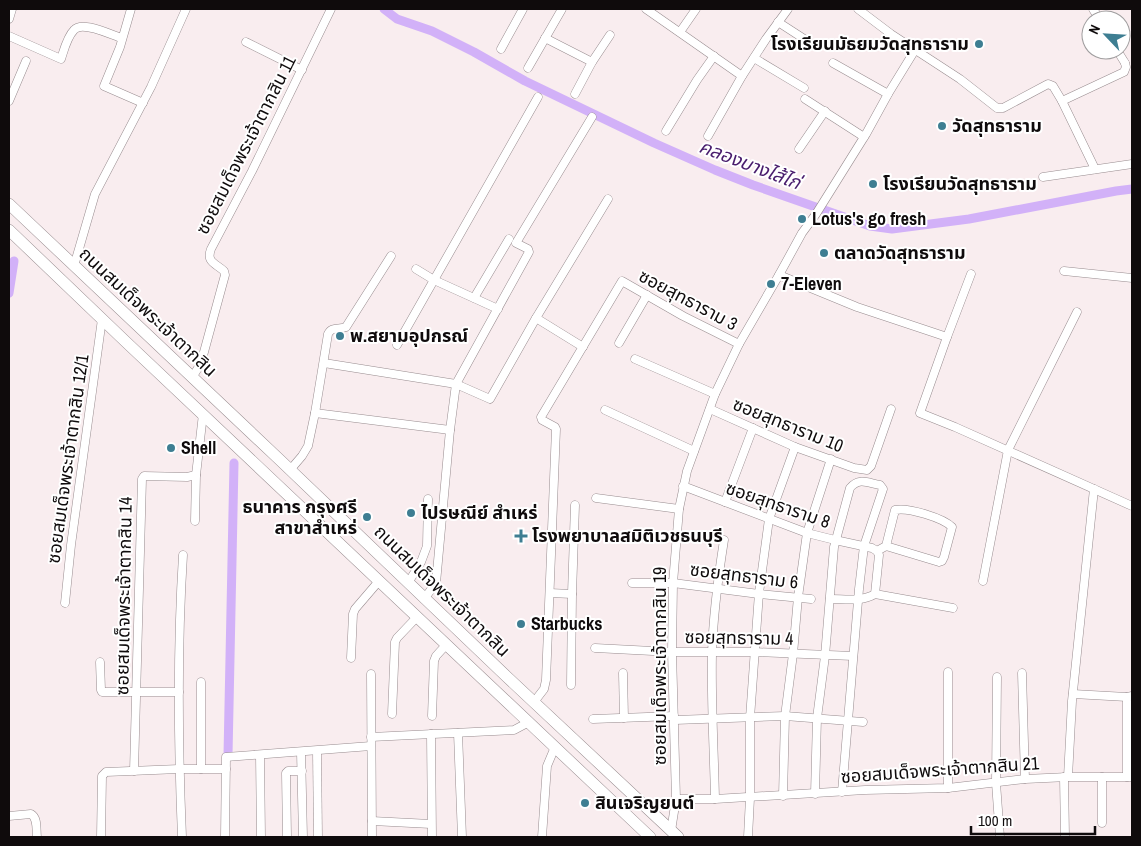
<svg xmlns="http://www.w3.org/2000/svg" width="1141" height="846" font-family="'Archivo Narrow','Noto Sans Thai',sans-serif">
<style>
.lines{fill:none;stroke-linecap:round;stroke-linejoin:round}
.canal{stroke:#d2b1f8;stroke-width:9}
.minor-casing{stroke:#988c8f;stroke-width:9}
.primary-casing{stroke:#988c8f;stroke-width:12}
.minor{stroke:#fff;stroke-width:8}
.primary{stroke:#fff;stroke-width:11}
.poi-dot{fill:#3e7e92;stroke:#fff;stroke-width:2}
.labels{text-anchor:middle;stroke-width:4;stroke-linejoin:round;paint-order:stroke}
.poi-label{font-size:18px;font-weight:bold;fill:#0f0b0c;stroke:#fff;text-anchor:start}
.street-label{font-size:18px;fill:#0f0b0c;stroke:#fff}
.water-label{font-size:19px;font-style:italic;fill:#491d6d;stroke:#fff}
</style>
<rect width="100%" height="100%" fill="#f9edef"/>
<g class="lines">
<g class="canal">
<path d="M384,9L397,19L432,31L474,52L525,81L654,143L715,170L753,185L870,226L892,229L969,219L1116,191L1132,189"/>
<path d="M9,293L14,261"/>
<path d="M228,755L234,463"/>
</g>
<defs>
<g id="minor">
<path d="M131,9L120,47L104,86L143,103"/>
<path d="M646,9L742,76"/>
<path d="M858,9L891,34L960,79L997,108H1003L1048,84L1053,86L1062,101L1095,169"/>
<path d="M1093,9L1100,20"/>
<path d="M9,19L12,9"/>
<path d="M778,22L812,44"/>
<path d="M680,32L696,9"/>
<path d="M9,36L61,59C64,50 67,37 74,30C82,20 111,35 122,38"/>
<path d="M545,38L592,62L610,35"/>
<path d="M246,42L302,70"/>
<path d="M501,49L523,9"/>
<path d="M1117,50L1125,63"/>
<path d="M754,58L804,88"/>
<path d="M833,63L888,94"/>
<path d="M528,68L562,9"/>
<path d="M575,94L592,62"/>
<path d="M805,99L864,137"/>
<path d="M9,101L26,61"/>
<path d="M1062,101L1124,72L1126,67L1125,63"/>
<path d="M666,131L697,80L714,56"/>
<path d="M708,136L742,76L766,39L788,9"/>
<path d="M799,149L825,111"/>
<path d="M1043,177L1132,164"/>
<path d="M74,266L95,194L151,87L186,9"/>
<path d="M416,269L434,280L498,309"/>
<path d="M1064,271L1132,278"/>
<path d="M971,274L947,337L920,413L955,427L1132,506"/>
<path d="M779,275L857,307L947,337"/>
<path d="M474,298L509,239"/>
<path d="M536,318L583,347"/>
<path d="M619,343L647,295"/>
<path d="M397,345L538,97"/>
<path d="M635,359L715,394"/>
<path d="M324,363L456,384L490,399L536,318L608,199"/>
<path d="M192,378L201,363L225,275L224,271C215,263 206,262 211,249L252,171L331,9"/>
<path d="M710,409L795,447L854,468L867,470L871,466L891,409"/>
<path d="M605,410L694,451"/>
<path d="M315,413L450,430"/>
<path d="M290,470L302,456L308,446L315,413L328,334C332,326 339,330 346,327L391,256"/>
<path d="M683,486L807,533L835,540L872,548L877,551L879,555L875,594C861,602 846,599 830,599"/>
<path d="M596,498L679,509"/>
<path d="M725,502L753,428"/>
<path d="M195,521L196,475L203,414"/>
<path d="M877,551L886,546L939,562L942,561L944,557L952,527C943,518 908,507 895,510L886,546"/>
<path d="M983,581L1008,450L1077,312"/>
<path d="M408,583L421,562L427,546L428,499"/>
<path d="M632,583H673L759,594L811,599"/>
<path d="M550,593L572,594"/>
<path d="M875,594L953,608"/>
<path d="M424,599L436,583L450,430L456,384L529,252L528,249L516,243L592,117"/>
<path d="M65,603L71,545L102,319"/>
<path d="M595,648L672,652H754L853,656"/>
<path d="M351,658L353,614L355,609L379,581"/>
<path d="M100,662L101,690L102,692H179"/>
<path d="M948,672V788"/>
<path d="M623,673L624,718"/>
<path d="M1022,673L1025,779"/>
<path d="M371,674L372,837"/>
<path d="M997,677L996,783L1000,837"/>
<path d="M571,685L572,594L575,505"/>
<path d="M1073,694L1127,697"/>
<path d="M534,702L544,689L546,680L556,429L555,427L542,420L541,417L622,281L683,316L739,344"/>
<path d="M392,714L395,642L397,638L417,617"/>
<path d="M432,716L434,661L436,656L446,645"/>
<path d="M593,719L674,716"/>
<path d="M675,720L785,716L863,722"/>
<path d="M458,733L462,837"/>
<path d="M431,734L432,837"/>
<path d="M371,737L514,730L529,722"/>
<path d="M317,751L318,837"/>
<path d="M301,752L303,837"/>
<path d="M260,755L261,837"/>
<path d="M201,769V682"/>
<path d="M134,771L142,479L144,476L187,477L196,475"/>
<path d="M1064,777L1065,837"/>
<path d="M1068,777L1072,701L1094,489"/>
<path d="M1102,777V823"/>
<path d="M1127,777V697L1132,696"/>
<path d="M815,794L817,718L825,656L834,547L850,488C859,477 868,483 880,485L883,489L864,546L859,589L842,792"/>
<path d="M783,796L785,716L793,654L798,597L807,533L831,459"/>
<path d="M676,799H715L865,790L948,788L1025,779L1068,777H1132"/>
<path d="M715,799C714,751 711,702 712,654C713,616 718,578 724,540"/>
<path d="M9,816L31,814C38,818 36,829 37,837"/>
<path d="M372,821L431,824"/>
<path d="M671,831L676,799L672,652L673,583L679,509L687,471L715,394L739,344L779,275L802,233L816,214L866,134L888,94L915,50"/>
<path d="M101,837L102,776L106,772L179,769H226"/>
<path d="M182,837C178,743 177,649 183,555"/>
<path d="M225,837L226,757L371,746"/>
<path d="M287,837L286,773L288,771H302"/>
<path d="M542,837L547,766L555,747"/>
<path d="M748,837L750,798V718L759,593L769,519L795,447"/>
</g>
<g id="primary">
<path d="M9,204L281,461L506,676L678,837"/>
<path d="M9,230L126,342L650,837"/>
</g>
</defs>
<use href="#minor" class="minor-casing"/>
<use href="#primary" class="primary-casing"/>
<use href="#minor" class="minor"/>
<use href="#primary" class="primary"/>
</g>
<g class="poi-dot">
<circle cx="979" cy="44" r="5"/>
<circle cx="942" cy="126" r="5"/>
<circle cx="873" cy="184" r="5"/>
<circle cx="802" cy="219" r="5"/>
<circle cx="824" cy="253" r="5"/>
<circle cx="771" cy="284" r="5"/>
<circle cx="340" cy="336" r="5"/>
<circle cx="171" cy="448" r="5"/>
<circle cx="411" cy="513" r="5"/>
<circle cx="367" cy="517" r="5"/>
<path d="M518.5 528.5h5v5h5v5h-5v5h-5v-5h-5v-5h5z"/>
<circle cx="521" cy="624" r="5"/>
<circle cx="585" cy="803" r="5"/>
</g>
<g class="labels">
<g class="poi-label">
<text x="969" y="50" text-anchor="end">โรงเรียนมัธยมวัดสุทธาราม</text>
<text x="952" y="132">วัดสุทธาราม</text>
<text x="883" y="190">โรงเรียนวัดสุทธาราม</text>
<text x="812" y="225">Lotus's go fresh</text>
<text x="834" y="259">ตลาดวัดสุทธาราม</text>
<text x="781" y="290">7-Eleven</text>
<text x="350" y="342">พ.สยามอุปกรณ์</text>
<text x="181" y="454">Shell</text>
<text x="357" y="513" text-anchor="end">ธนาคาร กรุงศรี<tspan x="357" dy="21">สาขาสำเหร่</tspan></text>
<text x="421" y="519">ไปรษณีย์ สำเหร่</text>
<text x="532" y="542">โรงพยาบาลสมิติเวชธนบุรี</text>
<text x="531" y="630">Starbucks</text>
<text x="595" y="809">สินเจริญยนต์</text>
</g>
<g class="street-label">
<text transform="translate(246 145) rotate(-63)" y="6">ซอยสมเด็จพระเจ้าตากสิน 11</text>
<text transform="translate(688 300) rotate(28)" y="6">ซอยสุทธาราม 3</text>
<text transform="translate(148 312) rotate(43)" y="6">ถนนสมเด็จพระเจ้าตากสิน</text>
<text transform="translate(788 425) rotate(22)" y="6">ซอยสุทธาราม 10</text>
<text transform="translate(68 459) rotate(-82)" y="6">ซอยสมเด็จพระเจ้าตากสิน 12/1</text>
<text transform="translate(778 505) rotate(19)" y="6">ซอยสุทธาราม 8</text>
<text transform="translate(744 576) rotate(7)" y="6">ซอยสุทธาราม 6</text>
<text transform="translate(442 591) rotate(44)" y="6">ถนนสมเด็จพระเจ้าตากสิน</text>
<text transform="translate(124 596) rotate(-89)" y="6">ซอยสมเด็จพระเจ้าตากสิน 14</text>
<text transform="translate(739 638) rotate(1)" y="6">ซอยสุทธาราม 4</text>
<text transform="translate(660 666) rotate(-90)" y="6">ซอยสมเด็จพระเจ้าตากสิน 19</text>
<text transform="translate(940 770) rotate(-4)" y="6">ซอยสมเด็จพระเจ้าตากสิน 21</text>
</g>
<g class="water-label">
<text transform="translate(750 164) rotate(21)" y="7">คลองบางไส้ไก่</text>
</g>
</g>
<rect width="1141" height="846" fill="none" stroke="#0f0b0c" stroke-width="20"/>
<g transform="translate(1106 35) rotate(295)"><circle r="24" fill="#ffffff" stroke="#9f9d9e"/>
<path d="M0-4L9 19L0 12L-9 19Z" fill="#3e7e92"/>
<text y="-8" font-size="14" font-weight="bold" text-anchor="middle" fill="#0f0b0c">N</text>
</g>
<path d="M971 826v8h124v-8" fill="none" stroke="#0f0b0c" stroke-width="2.5"/>
<text x="978" y="826" font-size="15" fill="#0f0b0c" stroke="#ffffff" stroke-width="4" paint-order="stroke">100 m</text>
</svg>
